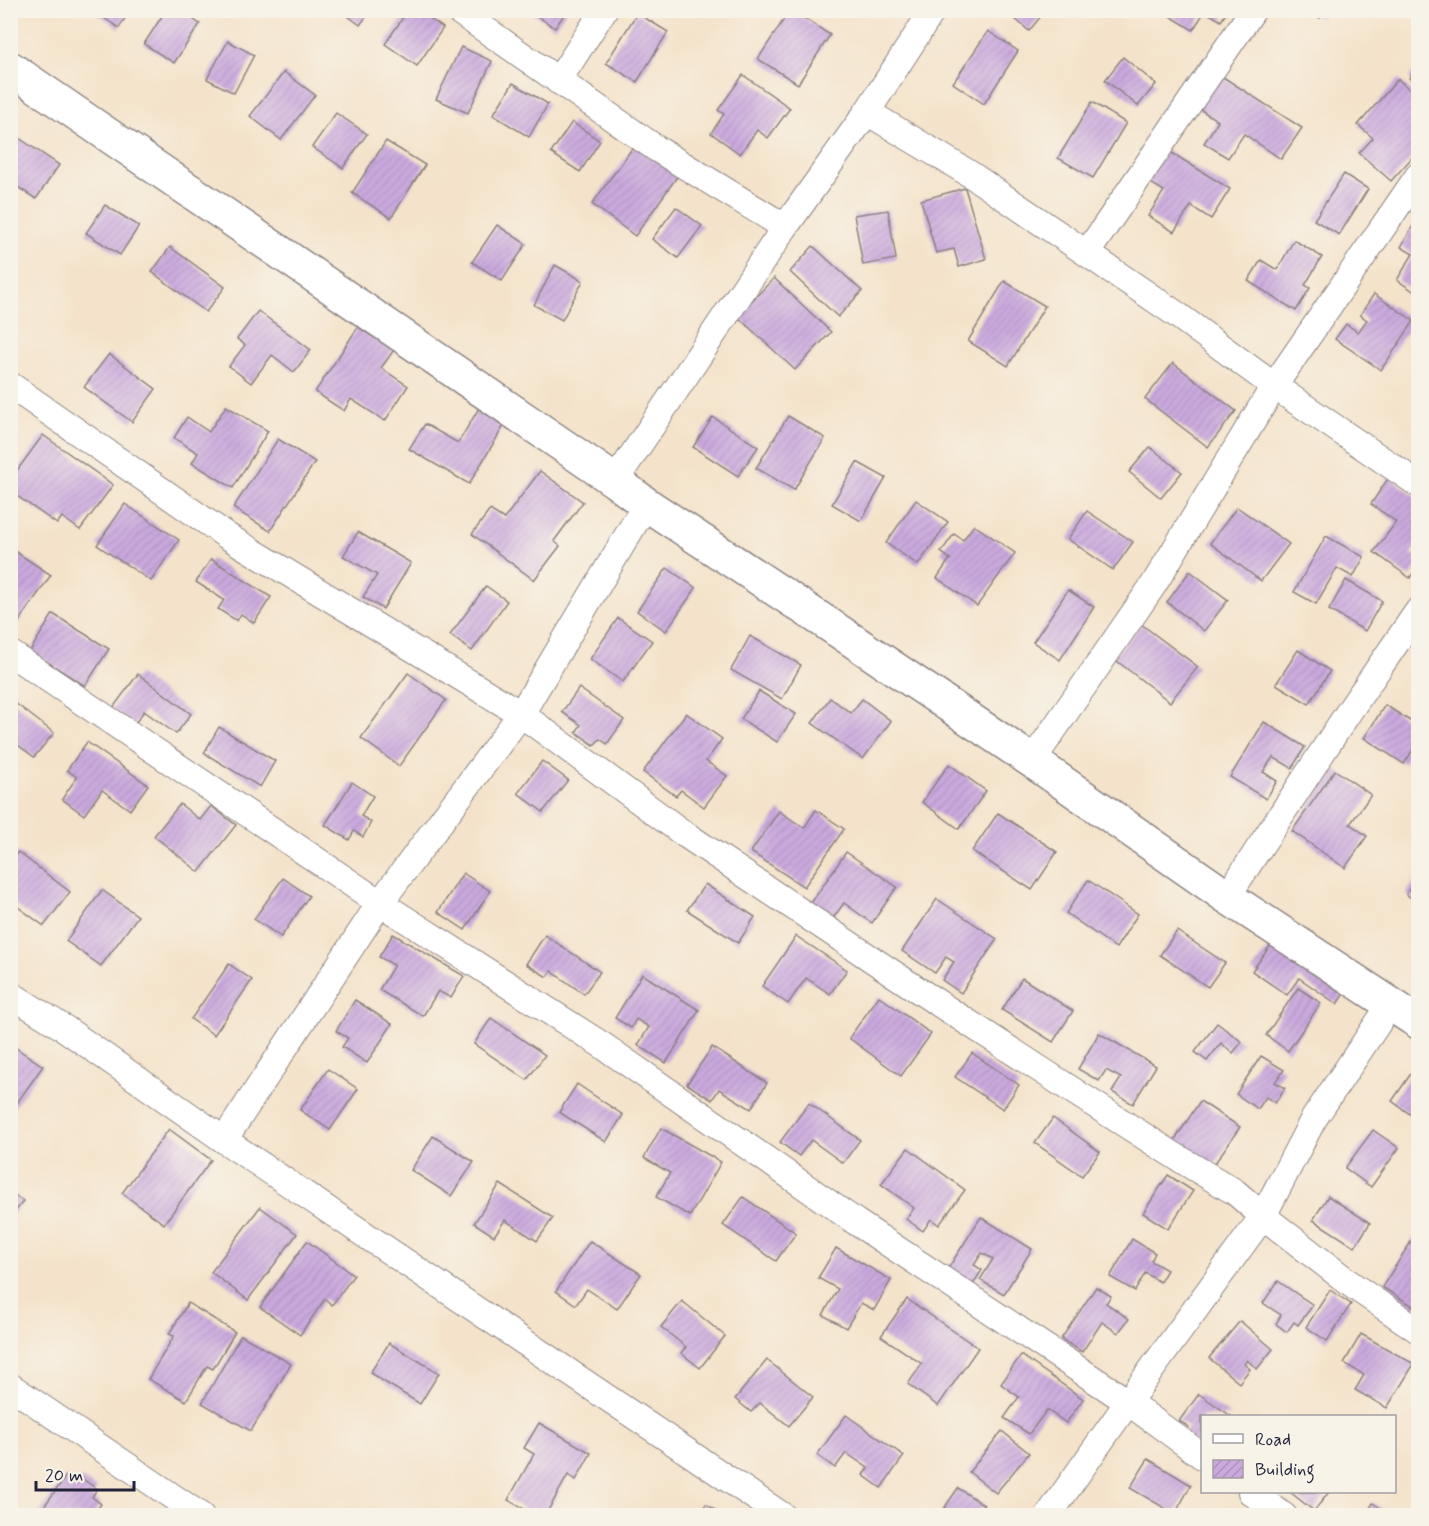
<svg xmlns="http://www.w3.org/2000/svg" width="1429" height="1526" font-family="Mynerve,sans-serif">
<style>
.building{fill:url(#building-hatch)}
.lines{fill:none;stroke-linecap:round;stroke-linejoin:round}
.street-casing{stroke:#8b8282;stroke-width:28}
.secondary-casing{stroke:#8b8282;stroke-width:36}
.street{stroke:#fff;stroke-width:26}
.secondary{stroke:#fff;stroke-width:33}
</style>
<defs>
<pattern id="building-hatch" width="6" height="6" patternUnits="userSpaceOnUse" patternTransform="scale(1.5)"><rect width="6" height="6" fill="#cba9de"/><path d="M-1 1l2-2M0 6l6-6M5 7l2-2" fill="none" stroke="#ae91bf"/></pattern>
</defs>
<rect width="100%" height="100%" fill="#f7f3e8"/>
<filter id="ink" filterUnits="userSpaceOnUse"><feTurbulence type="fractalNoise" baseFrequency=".0167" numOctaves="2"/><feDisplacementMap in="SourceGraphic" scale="12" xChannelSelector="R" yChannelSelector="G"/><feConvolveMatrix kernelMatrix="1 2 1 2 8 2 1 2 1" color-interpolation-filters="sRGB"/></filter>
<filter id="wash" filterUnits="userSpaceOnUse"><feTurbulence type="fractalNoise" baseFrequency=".008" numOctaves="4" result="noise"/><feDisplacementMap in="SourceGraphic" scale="24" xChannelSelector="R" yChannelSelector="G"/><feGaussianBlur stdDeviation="1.35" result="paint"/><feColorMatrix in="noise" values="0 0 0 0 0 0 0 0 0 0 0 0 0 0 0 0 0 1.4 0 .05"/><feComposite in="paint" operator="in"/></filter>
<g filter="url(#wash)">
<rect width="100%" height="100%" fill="#f4e3ca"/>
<g id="blocks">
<g class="building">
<path d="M92,10H130L119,28Z"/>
<path d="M166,10H179L200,24L174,63L144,44Z"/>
<path d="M340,10H371L360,25Z"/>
<path d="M408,10H418L443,28L417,66L385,44Z"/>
<path d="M528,10H567L555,28Z"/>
<path d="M790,10H792L830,35L798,84L758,59Z"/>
<path d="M1005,10H1046L1029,31Z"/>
<path d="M1160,10H1228L1221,21L1205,11L1193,30Z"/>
<path d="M1307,10H1326L1320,18Z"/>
<path d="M637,13L668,32L637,82L606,63Z"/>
<path d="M988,31L1018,51L984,104L953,83Z"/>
<path d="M228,41L254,55L234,93L207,79Z"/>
<path d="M461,47L492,61L468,113L436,99Z"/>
<path d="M1123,57L1156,84L1138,106L1105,80Z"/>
<path d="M1418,64V85L1409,78Z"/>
<path d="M284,72L315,95L281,140L250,116Z"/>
<path d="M743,75L790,108L768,138L757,130L740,154L711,133L724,114L718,110Z"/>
<path d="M1220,75L1302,128L1281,159L1244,134L1228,158L1204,143L1218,121L1198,108Z"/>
<path d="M1398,79L1418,97V151L1391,181L1359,153L1373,138L1358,125Z"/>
<path d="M513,83L548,104L529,137L493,115Z"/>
<path d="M1092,102L1126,123L1093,178L1058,158Z"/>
<path d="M336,113L367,134L343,168L312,147Z"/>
<path d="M572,122L600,141L580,172L551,153Z"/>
<path d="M10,132L59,165L36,199L10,182Z"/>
<path d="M386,141L425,165L391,218L352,193Z"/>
<path d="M636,143L679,174L635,236L592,204Z"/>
<path d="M1164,148L1230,189L1211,219L1191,206L1174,232L1148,216L1164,191L1144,179Z"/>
<path d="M1344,174L1368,189L1339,235L1314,220Z"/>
<path d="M965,188L986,259L959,267L954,249L936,253L921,200Z"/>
<path d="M105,205L139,226L120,255L86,233Z"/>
<path d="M676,207L702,226L678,258L652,239Z"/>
<path d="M888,210L896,259L863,265L854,215Z"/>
<path d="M1418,217V294L1397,280L1413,254L1401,247Z"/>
<path d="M497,225L526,244L502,281L472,262Z"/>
<path d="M1294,240L1322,257L1305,285L1310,288L1296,311L1248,281L1261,260L1277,270Z"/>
<path d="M813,246L862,291L838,317L790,272Z"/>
<path d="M170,247L225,287L206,312L152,272Z"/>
<path d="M555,265L583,281L562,320L534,305Z"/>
<path d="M774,278L831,332L795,370L737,316Z"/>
<path d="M1004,281L1045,306L1008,366L968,341Z"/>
<path d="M1374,294L1414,321L1381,370L1335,339L1346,324L1358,332L1367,320L1360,315Z"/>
<path d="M258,311L311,350L294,372L272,355L251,383L229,366L245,345L237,339Z"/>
<path d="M358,327L394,350L381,368L408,386L385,421L351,399L344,411L315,392Z"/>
<path d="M109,354L156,389L132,422L84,387Z"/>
<path d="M1173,363L1236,411L1208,447L1145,399Z"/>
<path d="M482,403L508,419L469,484L409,449L425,424L458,443Z"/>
<path d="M226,406L268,431L233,488L192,463L198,453L174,438L187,417L209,432Z"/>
<path d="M788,416L825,438L794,490L756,468Z"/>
<path d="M713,417L758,447L738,476L693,447Z"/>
<path d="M43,435L113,485L80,530L62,517L57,524L10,491V480Z"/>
<path d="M278,439L315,462L270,531L233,508Z"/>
<path d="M1150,447L1182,472L1161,498L1129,472Z"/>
<path d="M857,462L886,478L861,521L832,504Z"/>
<path d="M540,471L583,502L554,541L560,546L534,580L472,534L490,510L504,519Z"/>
<path d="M1389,477L1418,498V544L1412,553L1418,558V565L1410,578L1374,552L1396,522L1371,504Z"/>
<path d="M916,500L948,522L918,565L886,543Z"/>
<path d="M125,504L179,540L151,581L97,545Z"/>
<path d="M1237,507L1289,544L1261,581L1210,543Z"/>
<path d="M1087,511L1133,542L1113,570L1068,539Z"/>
<path d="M974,525L1015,553L977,606L937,578L950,559L941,552L954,534L963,540Z"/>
<path d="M358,532L411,563L383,609L363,597L377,575L343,556Z"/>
<path d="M1326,536L1364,557L1353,577L1337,568L1316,604L1294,592Z"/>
<path d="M10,548L51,575L10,634Z"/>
<path d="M211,559L271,597L254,623L241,614L237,621L218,609L224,600L196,582Z"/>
<path d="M667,568L696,588L666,631L637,611Z"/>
<path d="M1190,571L1228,600L1204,631L1167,602Z"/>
<path d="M1346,580L1382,601L1365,631L1329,610Z"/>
<path d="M486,586L507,601L472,651L450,635Z"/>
<path d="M1068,590L1094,607L1060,660L1033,642Z"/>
<path d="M53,614L109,649L85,686L30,651Z"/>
<path d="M618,618L652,641L623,682L590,659Z"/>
<path d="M1141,624L1198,667L1170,702L1113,658Z"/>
<path d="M750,636L801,665L782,699L731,670Z"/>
<path d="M1298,650L1330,671L1309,704L1276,684Z"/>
<path d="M408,673L446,700L399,766L361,738Z"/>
<path d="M138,674L191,714L176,734L144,711L134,725L112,709Z"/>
<path d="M579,688L624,720L607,744L600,739L594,745L576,732L581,725L562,712Z"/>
<path d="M759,691L796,714L777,742L741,719Z"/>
<path d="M830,698L851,713L862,699L891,721L863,759L812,723Z"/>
<path d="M10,699L54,733L34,757L10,739Z"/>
<path d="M1385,705L1418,726V742L1404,764L1364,738Z"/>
<path d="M686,713L722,739L706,761L727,776L704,807L681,790L676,796L643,772Z"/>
<path d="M1264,722L1305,747L1292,768L1273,757L1263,772L1277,781L1266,799L1230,777Z"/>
<path d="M219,727L275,761L260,787L204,753Z"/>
<path d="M87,742L148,785L130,810L102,790L84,815L62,799L77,777L67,770Z"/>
<path d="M542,761L568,780L543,812L518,793Z"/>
<path d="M949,764L986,791L959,829L922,802Z"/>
<path d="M1335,770L1371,795L1350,824L1367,836L1345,868L1292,831Z"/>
<path d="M352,782L373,796L361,816L371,822L363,837L354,831L349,840L325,825Z"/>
<path d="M180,804L200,820L211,806L236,825L199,872L154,836Z"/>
<path d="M816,810L844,829L804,887L751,852L779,811L804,828Z"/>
<path d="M998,813L1057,852L1032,890L972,851Z"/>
<path d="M18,852L70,892L44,926L10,901V861Z"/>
<path d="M846,852L897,887L872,923L844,903L831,921L809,906Z"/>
<path d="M463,873L490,891L465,930L438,912Z"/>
<path d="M1418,876V903L1406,894Z"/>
<path d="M283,878L309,896L281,937L254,919Z"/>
<path d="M1088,880L1138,914L1116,948L1066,913Z"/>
<path d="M705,884L755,917L738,943L687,910Z"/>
<path d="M102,890L138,916L101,966L66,941Z"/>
<path d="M937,899L997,939L961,993L942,980L954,962L946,957L935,973L902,951Z"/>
<path d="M1177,931L1225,963L1208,987L1160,955Z"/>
<path d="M393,934L464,976L451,998L438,991L423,1016L379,990L394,965L379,957Z"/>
<path d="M545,935L600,972L584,994L551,971L547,977L526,964Z"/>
<path d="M796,936L847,970L830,994L806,978L788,1004L762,986Z"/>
<path d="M1275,939L1347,989L1337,1004L1299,978L1287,995L1252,971Z"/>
<path d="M229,964L252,980L214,1035L191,1019Z"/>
<path d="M642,974L699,1010L666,1063L638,1045L649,1027L636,1019L631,1028L615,1018Z"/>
<path d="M1022,978L1073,1011L1053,1042L1002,1010Z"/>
<path d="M1298,988L1321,1003L1288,1051L1266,1035Z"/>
<path d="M879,996L931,1034L901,1076L849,1038Z"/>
<path d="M355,1000L392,1024L367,1063L342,1047L348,1038L336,1031Z"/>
<path d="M491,1018L545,1055L527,1080L474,1044Z"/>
<path d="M1217,1023L1242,1042L1233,1053L1221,1043L1207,1061L1195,1052Z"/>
<path d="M1099,1033L1156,1066L1133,1104L1112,1092L1121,1078L1106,1070L1099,1081L1078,1069Z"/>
<path d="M10,1044L43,1066L10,1113Z"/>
<path d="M712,1047L767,1083L751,1109L719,1089L712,1100L687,1084Z"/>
<path d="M972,1053L1019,1085L1003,1109L955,1077Z"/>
<path d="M1261,1056L1284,1070L1275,1082L1285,1088L1275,1103L1266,1097L1258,1109L1236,1094Z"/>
<path d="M1417,1065L1418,1066V1120L1392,1101Z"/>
<path d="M328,1069L358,1089L330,1130L300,1110Z"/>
<path d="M577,1084L623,1115L606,1142L559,1112Z"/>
<path d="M1200,1101L1240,1127L1213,1166L1174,1141Z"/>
<path d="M809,1103L860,1140L843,1163L811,1140L799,1156L780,1142Z"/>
<path d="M1053,1118L1100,1152L1082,1176L1035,1143Z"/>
<path d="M661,1128L721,1162L690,1216L656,1197L670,1173L644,1158Z"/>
<path d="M169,1129L211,1160L164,1224L122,1193Z"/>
<path d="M1373,1130L1399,1148L1371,1187L1345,1168Z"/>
<path d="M433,1136L474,1162L451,1196L411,1170Z"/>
<path d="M908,1148L965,1190L939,1225L931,1219L923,1231L906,1219L914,1208L881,1184Z"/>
<path d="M1168,1175L1193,1191L1168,1229L1143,1213Z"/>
<path d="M500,1184L553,1218L537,1241L505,1220L494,1236L474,1223Z"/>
<path d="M10,1193L23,1201L10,1219Z"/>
<path d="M1328,1196L1370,1223L1355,1247L1313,1220Z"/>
<path d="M743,1197L796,1233L776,1261L723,1225Z"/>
<path d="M260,1207L297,1234L248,1300L211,1272Z"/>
<path d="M981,1217L1032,1249L1004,1294L980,1280L993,1259L982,1253L974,1265L982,1270L972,1286L947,1270Z"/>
<path d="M1414,1237L1418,1240V1303L1416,1308L1382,1287Z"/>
<path d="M1132,1239L1155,1253L1151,1261L1167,1270L1160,1282L1145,1273L1135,1291L1110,1277Z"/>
<path d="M307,1241L354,1275L332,1305L325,1299L300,1335L260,1307Z"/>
<path d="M590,1241L641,1274L617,1309L587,1289L576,1305L556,1291Z"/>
<path d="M836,1248L891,1280L874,1310L861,1303L846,1328L823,1315L838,1289L818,1278Z"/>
<path d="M1278,1281L1313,1305L1298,1325L1294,1322L1287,1332L1276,1324L1281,1315L1263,1303Z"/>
<path d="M1096,1287L1111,1296L1106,1303L1129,1319L1118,1333L1102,1322L1082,1352L1061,1339Z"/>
<path d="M1330,1290L1351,1304L1327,1341L1306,1327Z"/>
<path d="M907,1299L978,1348L938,1406L908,1384L922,1364L881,1336Z"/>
<path d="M682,1301L725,1336L700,1368L681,1353L686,1347L661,1327Z"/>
<path d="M188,1303L235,1332L213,1369L207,1366L186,1401L148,1379L174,1336L169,1334Z"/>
<path d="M1240,1321L1273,1349L1257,1369L1247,1360L1244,1364L1250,1369L1239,1383L1209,1358Z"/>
<path d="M1361,1334L1414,1364L1387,1408L1355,1390L1364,1375L1344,1363Z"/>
<path d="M241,1335L291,1364L251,1431L202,1403Z"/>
<path d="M389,1343L439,1373L420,1404L370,1373Z"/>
<path d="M1021,1355L1083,1399L1066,1423L1047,1410L1029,1434L1004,1418L1019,1397L1001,1384Z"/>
<path d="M767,1360L813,1397L789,1426L760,1403L751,1412L735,1399Z"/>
<path d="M1199,1394L1231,1416H1202V1447L1184,1434L1189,1427L1179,1421Z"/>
<path d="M846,1415L904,1456L881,1488L863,1475L868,1468L846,1453L835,1468L817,1455Z"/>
<path d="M539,1423L591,1453L576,1480L568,1475L545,1516H536L508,1500L534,1454L524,1448Z"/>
<path d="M1002,1431L1029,1453L996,1493L969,1472Z"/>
<path d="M1148,1459L1191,1485L1175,1514L1130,1488Z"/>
<path d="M66,1476L76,1484L81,1478L97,1489L92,1497L101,1504L93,1516H37Z"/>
<path d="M958,1488L984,1505L977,1516H939Z"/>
<path d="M1290,1492H1329L1314,1511Z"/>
<path d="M1373,1503L1392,1516H1365Z"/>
<path d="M706,1504L724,1516H698Z"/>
</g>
</g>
</g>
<g filter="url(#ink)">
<use href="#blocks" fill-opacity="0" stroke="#8b8282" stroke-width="1.5"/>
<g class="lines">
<defs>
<g id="street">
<path d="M457,10L657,149L785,227"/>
<path d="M558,81L604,10"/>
<path d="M867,112L970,174L1176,314L1274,386L1418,484"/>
<path d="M1087,253L1253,10"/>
<path d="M10,385L227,536L521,714L683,833L915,988L1078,1094L1175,1156L1235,1192L1263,1216L1352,1285L1418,1330"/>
<path d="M615,481L785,227L867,112L933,10"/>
<path d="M10,653L380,903L602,1045L856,1222L1128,1402L1202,1456"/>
<path d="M1032,761L1154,584L1274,386L1418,176"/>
<path d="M1227,897L1352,707L1418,611"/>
<path d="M10,994L64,1028L224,1140L783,1516"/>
<path d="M224,1140L380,903L521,714L646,504"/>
<path d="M10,1386L201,1516"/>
<path d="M1251,1492L1284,1516"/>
<path d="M1048,1516L1128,1402L1263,1216L1313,1120L1390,1005"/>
</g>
<path id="secondary" d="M10,68L615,481L646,504L831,626L1032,761L1227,897L1418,1022"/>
</defs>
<use href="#street" class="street-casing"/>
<use href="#secondary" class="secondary-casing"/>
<use href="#street" class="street"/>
<use href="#secondary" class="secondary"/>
</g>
</g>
<rect width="1429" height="1526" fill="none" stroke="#f7f3e8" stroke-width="36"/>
<rect x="1201" y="1415" width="195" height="78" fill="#f7f3e8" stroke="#a29fa3" stroke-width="1.5"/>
<rect x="1213" y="1434" width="30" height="9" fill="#ffffff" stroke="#a29fa3" stroke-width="1.5"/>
<text x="1255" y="1445" font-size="18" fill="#22223b">Road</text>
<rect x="1213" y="1460" width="30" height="18" fill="url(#building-hatch)" stroke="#a29fa3" stroke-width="1.5"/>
<text x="1255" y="1475" font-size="18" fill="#22223b">Building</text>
<path d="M36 1481v9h98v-9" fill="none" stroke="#22223b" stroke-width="3"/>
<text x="45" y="1481" font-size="18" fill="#22223b" stroke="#f7f3e8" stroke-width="4.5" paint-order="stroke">20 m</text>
</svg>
